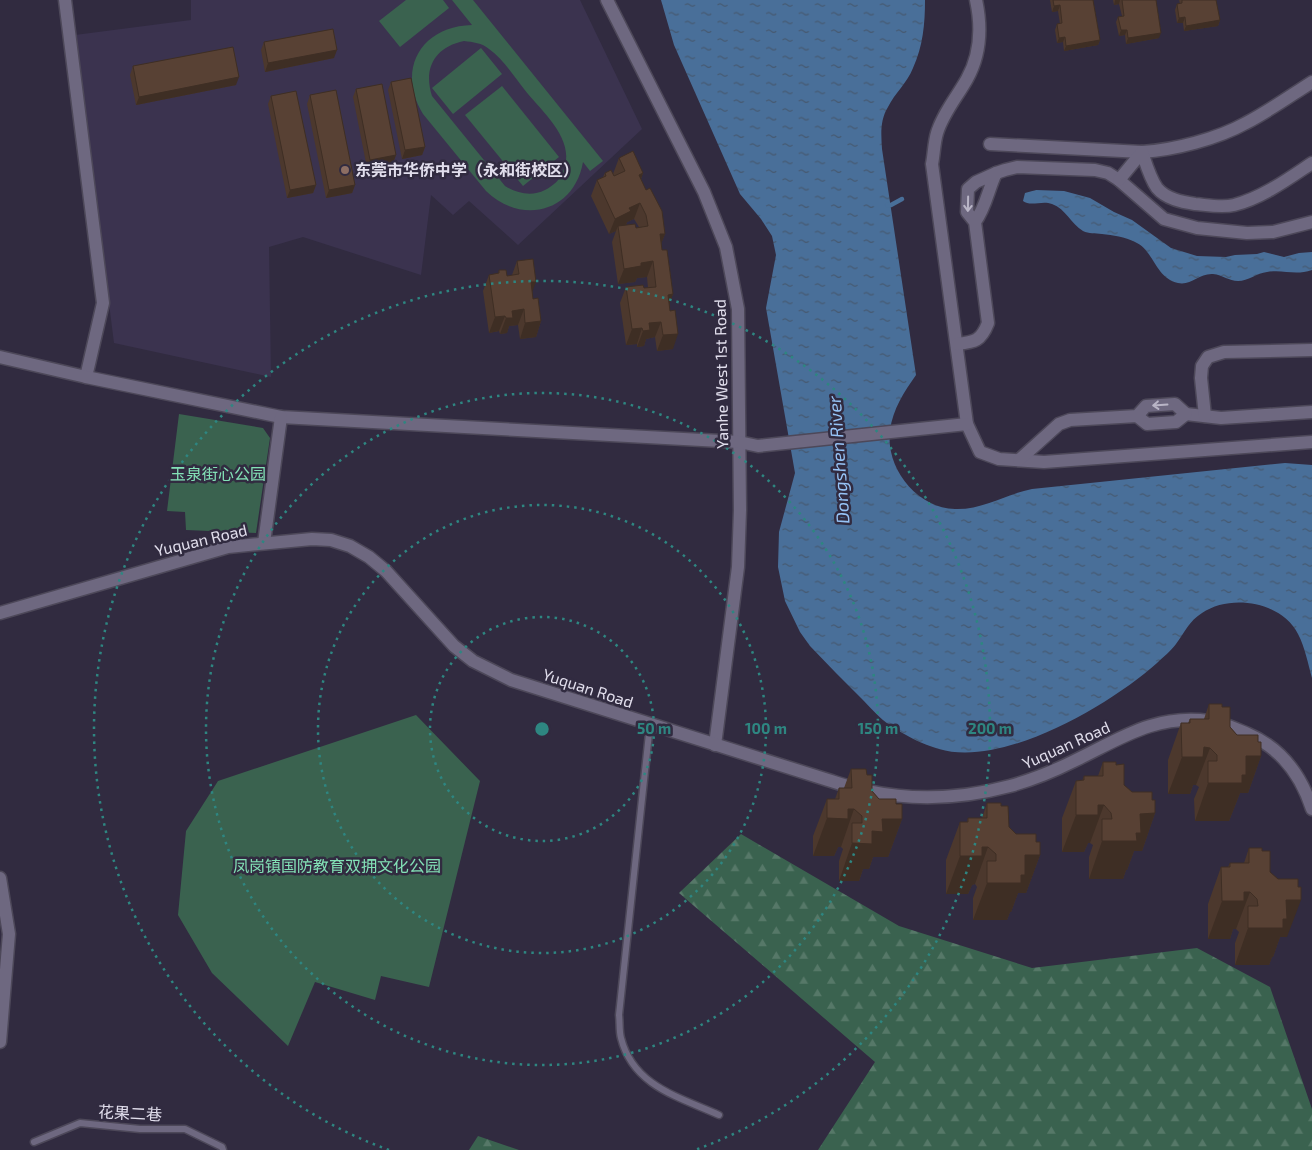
<svg xmlns="http://www.w3.org/2000/svg" width="1312" height="1150" font-family="'Exo 2','Noto Sans SC',sans-serif">
<style>
.built{fill:#3b334f}
.green{fill:#3a624f;fill-rule:evenodd}
.forest{fill:url(#forest-firs)}
.water{fill:url(#water-ripples)}
.lines{fill:none;stroke-linecap:round;stroke-linejoin:round}
.stream{stroke:#496f99;stroke-width:4.5}
.lane-casing{stroke:#4d4859;stroke-width:9}
.street-casing{stroke:#4d4859;stroke-width:15}
.secondary-casing{stroke:#4d4859;stroke-width:15}
.lane{stroke:#6e6880;stroke-width:6}
.street{stroke:#6e6880;stroke-width:12}
.secondary{stroke:#6e6880;stroke-width:12}
.wall{fill:#4c382d;fill-rule:evenodd}
.shaded-wall{fill:#3e2e24}
.building{fill:#584134;stroke:#3e2e24}
.oneway{stroke:#b9b5c6}
.ring{fill:none;stroke:#2e8681;stroke-width:2.5;stroke-dasharray:2.5 5}
.education-dot{fill:#8d6e63;stroke:#312b40;stroke-width:2}
.labels{text-anchor:middle;stroke-width:5;stroke-linejoin:round;paint-order:stroke}
.poi-label{font-size:16px;font-weight:bold;fill:#e1deec;stroke:#312b40;text-anchor:start}
.street-label{font-size:16px;fill:#e1deec;stroke:#312b40}
.park-label{font-size:16px;fill:#83e1b6;stroke:#312b40}
.water-label{font-size:18px;font-style:italic;fill:#96c3f6;stroke:#312b40}
.centre{fill:#2e8681;stroke:#312b40;stroke-width:2.5}
.ring-label{font-size:15px;text-anchor:middle;font-weight:bold;fill:#2e8681;stroke:#312b40;stroke-width:5;stroke-linejoin:round;paint-order:stroke}
</style>
<defs>
<pattern id="forest-firs" width="22" height="20" patternUnits="userSpaceOnUse" patternTransform="scale(1.25)"><rect width="22" height="20" fill="#3a624f"/><path d="M5 1l3.5 6h-7zM16 11l3.5 6h-7z" fill="#567868"/></pattern>
<pattern id="water-ripples" width="26" height="14" patternUnits="userSpaceOnUse" patternTransform="scale(1.25)"><rect width="26" height="14" fill="#496f99"/><path d="M2 4q2-2 4 0t4 0M15 11q2-2 4 0t4 0" fill="none" stroke="#465970"/></pattern>
</defs>
<rect width="100%" height="100%" fill="#312b40"/>
<path class="built" d="M191,0H580L642,129L518,245L469,201L453,215L431,195L421,275L303,237L269,247L271,377L114,343L75,35L191,20Z"/>
<g class="green">
<path d="M406,0H443L449,8L400,47L379,21Z"/>
<path d="M452,0H473L603,161L590,171L583,162C574,213 521,225 486,191L423,114C396,70 421,26 472,25ZM464,41C473,42 482,43 489,49C503,59 514,76 524,89C542,112 577,140 563,171C560,180 553,186 545,190C531,197 517,193 505,186L432,96C423,68 435,47 464,41Z"/>
<path d="M481,48L502,74L453,114L432,88Z"/>
<path d="M502,86L559,157L523,186L465,115Z"/>
<path d="M179,414L263,428L270,438L256,533L186,530L185,512L167,511Z"/>
<path d="M416,715L480,781L429,987L381,976L375,1000L315,982L288,1046L212,973L178,915L186,831L218,781Z"/>
</g>
<g class="forest">
<path d="M741,834L899,926L1032,968L1197,948L1270,987L1312,1109V1150H818L875,1062L679,893Z"/>
<path d="M478,1136L519,1150H469Z"/>
</g>
<g class="water">
<path d="M661,0H925C925,24 923,46 913,68C907,83 895,93 888,107C880,120 881,134 882,149L916,375C904,392 893,409 890,430C885,468 917,508 955,509C983,510 1006,494 1032,489L1285,463L1312,465V678C1308,664 1305,647 1298,634C1282,602 1231,593 1202,613C1189,621 1185,632 1176,644C1171,651 1163,657 1157,663C1110,705 1003,768 939,749C922,744 906,736 891,726C880,719 870,707 861,698C844,681 827,664 810,646L800,632L785,601L778,567L779,532L795,473L766,308L776,255L772,236L761,219L740,194L674,45Z"/>
<path d="M1036,190L1064,191L1090,198L1114,212L1132,220L1171,248L1197,256L1226,257L1235,255L1257,254L1264,252L1284,257L1299,253L1312,252V270C1294,276 1284,269 1267,272C1257,273 1248,281 1238,281C1229,281 1223,275 1213,274C1199,273 1191,286 1178,283C1155,278 1154,250 1135,242C1125,237 1113,235 1102,234C1095,233 1089,234 1083,231C1071,224 1066,209 1052,204C1042,200 1031,207 1023,201L1025,193Z"/>
</g>
<g class="lines">
<path class="stream" d="M887,205H891L902,199"/>
<defs>
<g id="lane">
<path d="M650,724L619,1015C620,1022 619,1031 621,1038C633,1086 679,1097 719,1115"/>
<path d="M34,1142L80,1123L140,1129H185L222,1147L223,1150"/>
</g>
<g id="street">
<path d="M65,0L103,303L86,377"/>
<path d="M607,0L704,192L726,247L738,309L740,510L738,567L715,745"/>
<path d="M976,0C982,28 981,54 967,79C957,97 943,113 937,133C934,143 934,154 932,164L967,424L980,452L999,459L1044,462L1312,442"/>
<path d="M990,144L1142,152C1174,150 1217,139 1246,123C1269,111 1290,96 1312,82"/>
<path d="M996,173L1005,170L1017,167L1095,170L1108,173L1119,180L1164,219L1197,228L1247,233L1273,232L1312,222"/>
<path d="M1119,180L1142,152C1146,164 1150,178 1157,188C1166,199 1182,202 1195,204C1207,205 1222,208 1234,205C1262,198 1288,179 1312,163"/>
<path d="M957,344C975,342 981,341 988,323L975,222L967,212L968,189L976,182L996,173C988,190 986,207 975,222"/>
<path d="M0,357L86,377L281,417L739,442L758,446L967,424"/>
<path d="M1186,414L1221,418L1312,412"/>
<path d="M1205,416L1201,378L1202,366L1208,357L1224,352L1312,350"/>
<path d="M1019,460L1059,424L1070,420L1137,416L1147,424L1176,422L1186,414L1175,404L1146,406L1137,416"/>
<path d="M264,543L281,417"/>
<path d="M0,878L9,934L0,1042"/>
</g>
<path id="secondary" d="M0,613L228,547L312,539L331,540L350,546L369,557L386,571L454,646L473,661L511,680L828,780C841,784 855,789 868,791C915,801 965,798 1010,786C1032,780 1054,771 1074,761C1120,739 1154,714 1209,721C1222,722 1236,729 1248,734C1281,748 1301,775 1312,809"/>
</defs>
<use href="#lane" class="lane-casing"/>
<use href="#street" class="street-casing"/>
<use href="#secondary" class="secondary-casing"/>
<use href="#lane" class="lane"/>
<use href="#street" class="street"/>
<use href="#secondary" class="secondary"/>
</g>
<g class="wall">
<path d="M1050,0H1093L1100,40L1098,45L1064,51L1063,42L1057,43L1055,30L1057,24H1060L1058,11L1052,12Z"/>
<path d="M1113,0H1156L1159,38L1126,44L1125,35L1119,36L1116,22L1118,17L1122,16L1119,4L1114,5Z"/>
<path d="M1179,0H1216L1220,20L1218,26L1184,31L1183,23H1177L1175,10L1177,4H1180Z"/>
<path d="M264,42L334,58L265,72L261,50Z"/>
<path d="M133,66L236,85L136,105L130,75Z"/>
<path d="M391,82L425,147L422,155L402,159L388,90Z"/>
<path d="M356,89L396,155L393,163L367,168L353,97Z"/>
<path d="M310,95L355,185L352,193L326,198L307,104Z"/>
<path d="M271,96L316,185L313,193L287,198L268,104Z"/>
<path d="M619,158L643,173L641,179L665,234L661,244L662,250L673,294L669,305L673,349L657,351L655,337L646,339L644,346L637,347V344L626,345L620,303L626,287L644,288H648L647,277L637,278L635,282L618,284L612,242L616,231L609,234L591,196L597,180L603,177L605,173L613,174ZM634,219L639,227L636,228L626,225L627,222Z"/>
<path d="M517,261L532,292L533,299L541,321L536,337L520,339L518,325L509,326L507,333L500,334L499,331L489,333L483,291L489,275L498,274L499,270L507,276L512,275Z"/>
<path d="M1209,704L1222,707L1230,727L1237,735L1258,742L1261,756L1248,793H1240L1229,821H1195L1194,799L1199,787L1196,785H1193L1190,794H1168V760L1181,723H1188L1190,719H1204Z"/>
<path d="M1103,762L1116,765L1124,785L1132,792L1152,800L1155,813L1142,851H1134L1127,870H1126L1123,879H1089V857L1093,845L1090,843H1088L1084,852H1062V818L1076,781H1082L1084,776H1098Z"/>
<path d="M851,769L867,775L872,791L879,799L896,804L902,819L888,857H873L869,869H863L859,881H839V861L843,849L841,847H838L834,856H813V836L827,799H835L839,788H844Z"/>
<path d="M987,803L1001,806L1009,827L1016,834L1036,842L1040,855L1026,893H1018L1011,912H1010L1007,920H973V898L977,887L975,884L972,885L968,894H946V860L960,822H967L968,818H982Z"/>
<path d="M1249,848L1262,851L1270,872L1287,937H1280L1273,957H1272L1269,965H1235V943L1239,932L1236,929H1233L1230,939H1208V904L1221,867H1228L1230,863H1244Z"/>
</g>
<g class="shaded-wall">
<path d="M1115,0H1120L1119,4L1114,5Z"/>
<path d="M1060,5L1058,11L1052,12L1054,6Z"/>
<path d="M1185,17L1183,23H1177L1179,18Z"/>
<path d="M1220,20L1218,26L1184,31L1186,26Z"/>
<path d="M1121,30H1127L1125,35L1119,36Z"/>
<path d="M1161,33L1159,38L1126,44L1128,38Z"/>
<path d="M1065,37L1063,42L1057,43L1059,38Z"/>
<path d="M1100,40L1098,45L1064,51L1066,46Z"/>
<path d="M337,50L334,58L265,72L268,63Z"/>
<path d="M239,77L236,85L136,105L139,97Z"/>
<path d="M425,147L422,155L402,159L405,150Z"/>
<path d="M396,155L393,163L367,168L370,160Z"/>
<path d="M643,173L638,188L639,175Z"/>
<path d="M316,185L313,193L287,198L290,190Z"/>
<path d="M355,185L352,193L326,198L329,190Z"/>
<path d="M640,203L634,219L627,222L625,227L618,226L616,231L609,234L615,219L629,208Z"/>
<path d="M660,234H665L659,249Z"/>
<path d="M653,261L647,277L637,278L635,282L618,284L624,269L641,263Z"/>
<path d="M531,282H536L530,298Z"/>
<path d="M673,294L667,310L668,295Z"/>
<path d="M524,309L518,325L509,326L507,333L500,334L506,318L512,311Z"/>
<path d="M505,316L499,331L489,333L495,317Z"/>
<path d="M541,321L536,337L520,339L525,323Z"/>
<path d="M661,322L655,337L646,339L644,346L637,347L643,331L649,323Z"/>
<path d="M642,328L637,344L626,345L632,329Z"/>
<path d="M678,334L673,349L657,351L663,335Z"/>
<path d="M1204,747L1210,748L1196,785H1193L1190,794H1168L1182,757Z"/>
<path d="M1246,756H1261L1248,793H1240L1229,821H1195L1208,783Z"/>
<path d="M1098,805H1104L1090,843H1088L1084,852H1062L1076,815Z"/>
<path d="M848,809H854L841,847H838L834,856H813L827,818Z"/>
<path d="M1155,813L1142,851H1134L1127,870H1126L1123,879H1089L1102,841L1140,814Z"/>
<path d="M882,819H902L888,857H873L869,869H863L859,881H839L852,843Z"/>
<path d="M982,847H988L975,884L972,885L968,894H946L960,856Z"/>
<path d="M1025,855H1040L1026,893H1018L1011,912H1010L1007,920H973L987,883Z"/>
<path d="M1244,892H1250L1236,929H1233L1230,939H1208L1222,901Z"/>
<path d="M1286,900H1301L1287,937H1280L1273,957H1272L1269,965H1235L1248,928Z"/>
</g>
<g class="building">
<path d="M1053,0H1093L1100,40L1066,46L1065,37L1059,38L1057,24L1062,23L1060,5L1054,6Z"/>
<path d="M1122,0H1156L1161,33L1128,38L1127,30H1121L1118,17L1124,16Z"/>
<path d="M1182,0H1216L1220,20L1186,26L1185,17L1179,18L1177,4L1182,3Z"/>
<path d="M333,29L337,50L268,63L264,42Z"/>
<path d="M233,47L239,77L139,97L133,66Z"/>
<path d="M411,78L425,147L405,150L391,82Z"/>
<path d="M382,84L396,155L370,160L356,89Z"/>
<path d="M336,90L355,185L329,190L310,95Z"/>
<path d="M296,91L316,185L290,190L271,96Z"/>
<path d="M633,151L643,173L639,175L646,190L650,188L662,211L665,234H660L662,250H667L673,294L668,295L670,311L675,310L678,334L663,335L661,322L649,323L650,330L643,331L642,328L632,329L626,287L643,285L644,288L656,287L653,261L641,263V266L624,269L618,226L635,224L636,228L648,226L646,215L640,203L629,208L631,211L615,219L597,180L606,176L605,173L611,170L614,176L625,171L619,158Z"/>
<path d="M533,259L536,282H531L533,299L538,298L541,321L525,323L524,309L512,311L513,318H506L505,316L495,317L489,275L499,273V270H506L507,276L519,274L517,261Z"/>
<path d="M1209,704H1222V707H1230V727L1237,735H1258V742H1261V756H1246V775H1242V783H1208V761H1217V755L1210,748L1204,747L1203,757H1182L1181,723H1190V719H1209Z"/>
<path d="M1103,762H1116V765L1124,764V785L1132,792H1152V800H1155V813L1140,814L1141,833H1136L1137,841H1102V819H1112L1111,813L1104,805H1098V815H1076V781L1084,780V776H1103Z"/>
<path d="M851,769H866L867,775H872V791L879,799H896V804H902V819H882L883,832L872,831V844L852,843V823H862V816L854,809H848V819L827,818V799H839V788H852Z"/>
<path d="M987,803H1001V806H1008L1009,827L1016,834H1036V842H1040V855H1025V875H1021V883H987V861H996V854L988,847H982V856H960V822H968V818H987Z"/>
<path d="M1249,848H1262V851H1270V872L1278,879H1298V887H1301V900H1286L1287,919H1283V928H1248V906H1258L1257,899L1250,892H1244V901H1222L1221,867H1230V863H1249Z"/>
</g>
<defs><path id="oneway-shaft" d="M-6 0H5M1.5-3L5.5 0L1.5 3" fill="none" stroke-width="1.6" stroke-linecap="round" stroke-linejoin="round" transform="scale(1.25)"/></defs>
<g class="oneway">
<use href="#oneway-shaft" transform="translate(968 204) rotate(91)"/>
<use href="#oneway-shaft" transform="translate(1160 405) rotate(176)"/>
</g>
<g class="ring">
<circle cx="542" cy="729" r="112"/>
<circle cx="542" cy="729" r="224"/>
<circle cx="542" cy="729" r="336"/>
<path d="M389 1150A448 448 0 1 1 695 1150"/>
</g>
<circle class="education-dot" cx="345" cy="170" r="5"/>
<g class="labels">
<g class="poi-label">
<text x="355" y="176">东莞市华侨中学（永和街校区）</text>
</g>
<g class="street-label">
<text transform="translate(721 374) rotate(-91)" y="6">Yanhe West 1st Road</text>
<text transform="translate(201 540) rotate(-13)" y="6">Yuquan Road</text>
<text transform="translate(588 688) rotate(18)" y="6">Yuquan Road</text>
<text transform="translate(1066 745) rotate(-24)" y="6">Yuquan Road</text>
<text transform="translate(130 1113) rotate(3)" y="6">花果二巷</text>
</g>
<g class="park-label">
<text x="218" y="480">玉泉街心公园</text>
<text x="337" y="872">凤岗镇国防教育双拥文化公园</text>
</g>
<g class="water-label">
<text transform="translate(839 460) rotate(-94)" y="6">Dongshen River</text>
</g>
</g>
<circle cx="542" cy="729" r="8" class="centre"/>
<g class="ring-label">
<text x="654" y="734">50 m</text>
<text x="766" y="734">100 m</text>
<text x="878" y="734">150 m</text>
<text x="990" y="734">200 m</text>
</g>
</svg>
